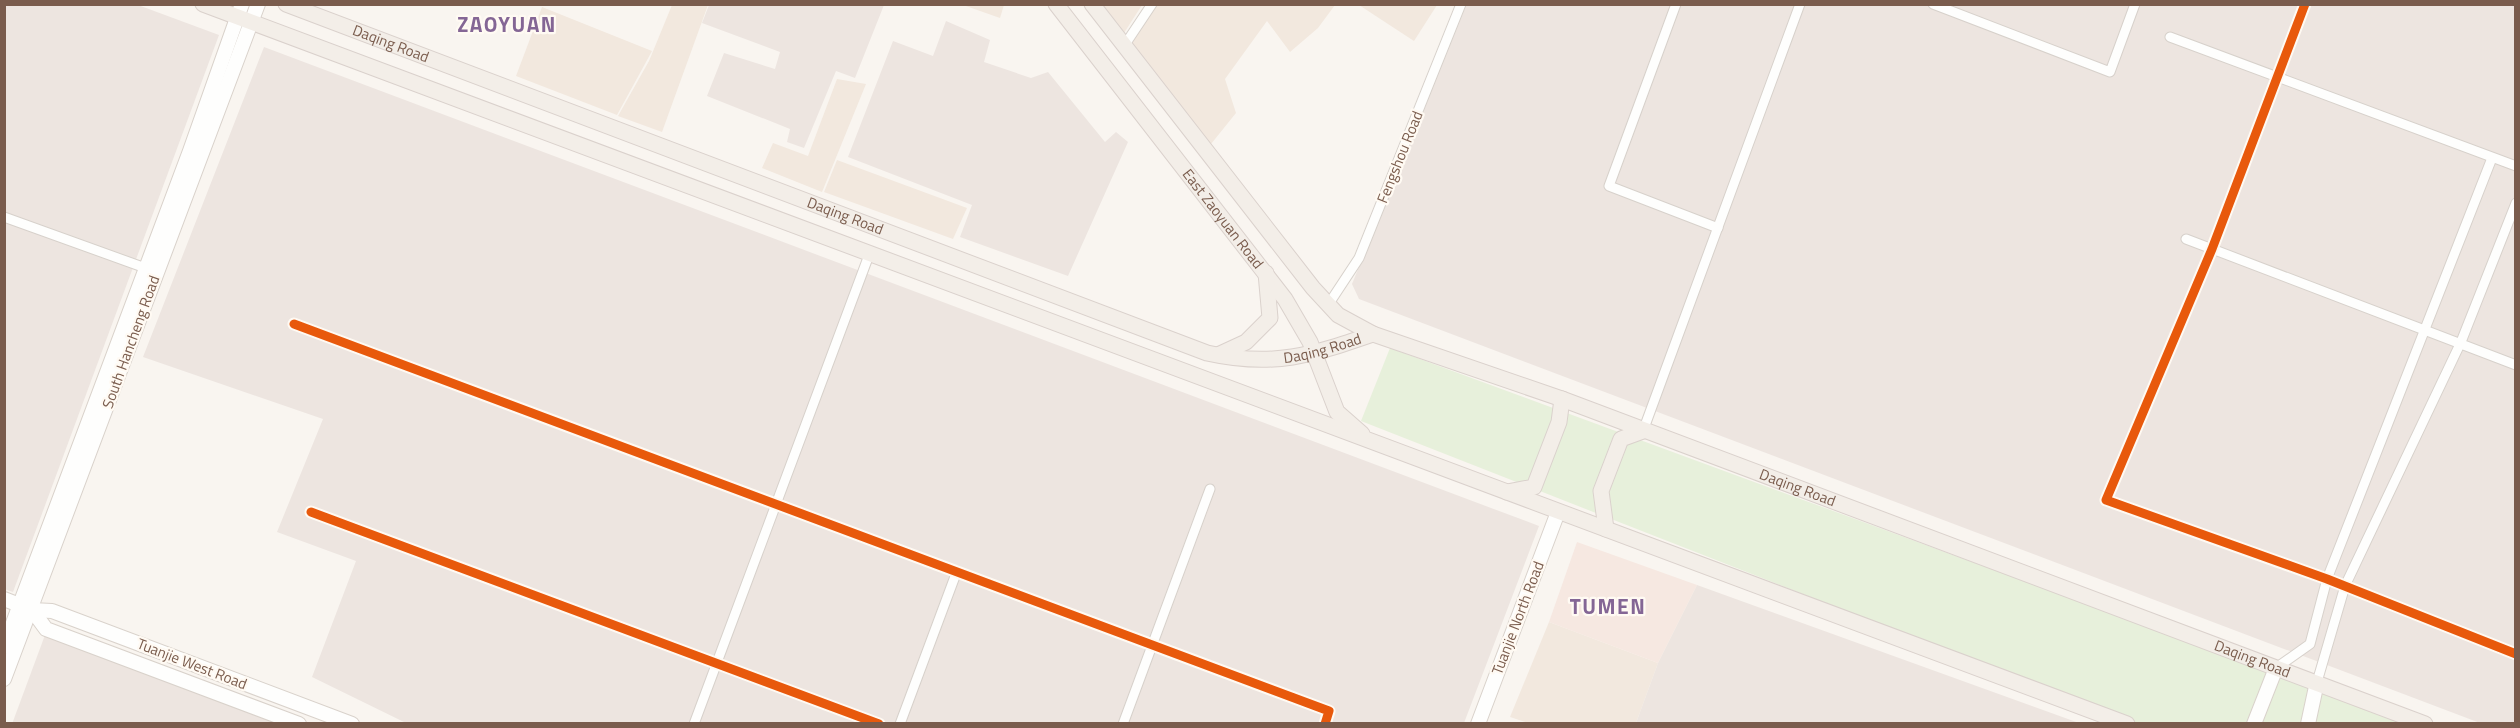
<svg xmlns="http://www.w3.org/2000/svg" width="2520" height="728" font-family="'Titillium Web',sans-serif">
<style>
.residential{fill:#f2e8de}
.commercial{fill:#f6e8e1}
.industrial{fill:#ede5e0}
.green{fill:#e7f0db}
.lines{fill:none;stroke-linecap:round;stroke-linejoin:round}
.street-casing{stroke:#d7d1cb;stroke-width:11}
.secondary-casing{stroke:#d9d2cb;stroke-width:16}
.primary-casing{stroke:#dad1cc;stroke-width:17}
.street{stroke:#fefefd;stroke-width:9}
.secondary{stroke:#fefefd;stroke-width:14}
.primary{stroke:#f3eee8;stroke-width:15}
.cycleway-casing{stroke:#fffaf3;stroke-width:13}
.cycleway{stroke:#e8590c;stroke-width:9}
.labels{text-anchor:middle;stroke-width:4.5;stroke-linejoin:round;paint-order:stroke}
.street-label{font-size:15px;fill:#7a5c4d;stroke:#fffaf3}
.district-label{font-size:21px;font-weight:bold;letter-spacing:1.5px;fill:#846695;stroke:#fffaf3}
</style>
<rect width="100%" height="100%" fill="#f9f5f0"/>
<g class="residential">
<path d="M672,5H708L662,132L618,116L649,61Z"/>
<path d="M963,5L1004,4V5L1000,18Z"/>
<path d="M1102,5H1142L1124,33Z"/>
<path d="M1154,5H1335L1318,28L1290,52L1267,21L1225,79L1236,113L1211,144L1128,43Z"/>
<path d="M1359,5H1437L1414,41Z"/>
<path d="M542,7L652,51L617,115L516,76Z"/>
<path d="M837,79L866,84L822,192L762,168L773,143L808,156Z"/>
<path d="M837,160L967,208L953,239L824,192Z"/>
<path d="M1549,622L1658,663L1636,723H1528L1510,717Z"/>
</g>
<path class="commercial" d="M1577,542L1697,585L1658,663L1549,622Z"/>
<g class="industrial">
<path d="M4,5H138L219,35L13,592L4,589Z"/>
<path d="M709,5V4L884,5L855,78L836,71L804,148L787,142L790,129L707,96L724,53L775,69L780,52L702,23Z"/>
<path d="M1466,5H2515V723H2480L1359,299L1352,284Z"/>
<path d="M946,21L990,40L984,62L1031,78L1048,72L1105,142L1116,132L1128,142L1068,276L960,237L972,205L848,157L893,41L933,56Z"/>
<path d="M264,47L1539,526L1464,723H406L312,677L356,561L277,532L323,419L143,357Z"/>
<path d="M1697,585L2079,723H1636L1658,663Z"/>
<path d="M45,635L282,724H12Z"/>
</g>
<path class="green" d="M1390,348L2410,723H2132L1361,421Z"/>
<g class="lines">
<defs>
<g id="street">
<path d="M1676,4L1609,186L1718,228"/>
<path d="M1933,4L2110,72L2135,4"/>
<path d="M2305,4L2212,249L2106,500L2327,579L2516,654"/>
<path d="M2170,37L2516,166"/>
<path d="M1124,46L1152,4"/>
<path d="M4,217L151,270"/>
<path d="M2186,239L2516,365"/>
<path d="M1328,305L1359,258L1461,4"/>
<path d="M294,324L1329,711L1325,724"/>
<path d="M1643,431L1800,4"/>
<path d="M311,512L879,724"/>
<path d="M2276,668L2310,644L2327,579L2492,158"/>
<path d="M2317,682L2345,586L2461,342L2516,203"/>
<path d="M694,724L869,255"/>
<path d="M900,724L957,571"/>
<path d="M1123,724L1210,489"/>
</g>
<g id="secondary">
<path d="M4,599L32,610L52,611L352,724"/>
<path d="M32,610L46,629L299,724"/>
<path d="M4,647L190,151L242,4"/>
<path d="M4,679L258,4"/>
<path d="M1478,724L1558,512"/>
<path d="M2254,724L2276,668"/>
<path d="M2308,724L2317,682"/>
</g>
<g id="primary">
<path d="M203,4L2127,724"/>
<path id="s1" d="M286,4L1207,353C1274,368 1312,355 1373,334"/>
<path id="s2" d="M1056,4L1285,299L1310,342L1337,412L1362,434"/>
<path id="s3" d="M1092,4L1313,288L1338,315L1373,334L1562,399L2425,724"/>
<path d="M1220,354L1246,342L1270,318L1266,273"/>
<path d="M1507,492L1534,487L1559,422L1562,399"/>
<path d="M1606,529L1601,491L1621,439L1643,431"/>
</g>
</defs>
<use href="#street" class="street-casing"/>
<use href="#secondary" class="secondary-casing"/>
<use href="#primary" class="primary-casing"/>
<use href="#street" class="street"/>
<use href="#secondary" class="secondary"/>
<use href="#primary" class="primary"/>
<defs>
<g id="cycleway">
<path d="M2305,4L2212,249L2106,500L2327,579L2516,654"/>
<path d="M294,324L1329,711L1325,724"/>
<path d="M311,512L879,724"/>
</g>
</defs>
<use href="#cycleway" class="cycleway-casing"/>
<use href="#cycleway" class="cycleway"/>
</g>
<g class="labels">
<g class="street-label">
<text dy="5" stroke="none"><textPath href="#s1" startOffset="112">Daqing Road</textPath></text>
<text transform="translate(1400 157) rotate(-68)" y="5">Fengshou Road</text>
<text dy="5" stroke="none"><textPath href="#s1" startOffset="598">Daqing Road</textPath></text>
<text dy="5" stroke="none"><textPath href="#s2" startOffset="272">East Zaoyuan Road</textPath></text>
<text transform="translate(131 342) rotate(-70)" y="5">South Hancheng Road</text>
<text dy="5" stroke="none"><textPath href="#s1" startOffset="1102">Daqing Road</textPath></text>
<text dy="5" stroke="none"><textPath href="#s3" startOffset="888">Daqing Road</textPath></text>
<text transform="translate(1518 618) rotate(-69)" y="5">Tuanjie North Road</text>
<text dy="5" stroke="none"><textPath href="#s3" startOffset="1374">Daqing Road</textPath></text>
<text transform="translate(192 664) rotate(21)" y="5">Tuanjie West Road</text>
</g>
<g class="district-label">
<text x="507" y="32">ZAOYUAN</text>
<text x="1608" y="614">TUMEN</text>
</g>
</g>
<rect width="2520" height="728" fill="none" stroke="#7a5c4d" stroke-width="12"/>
</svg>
